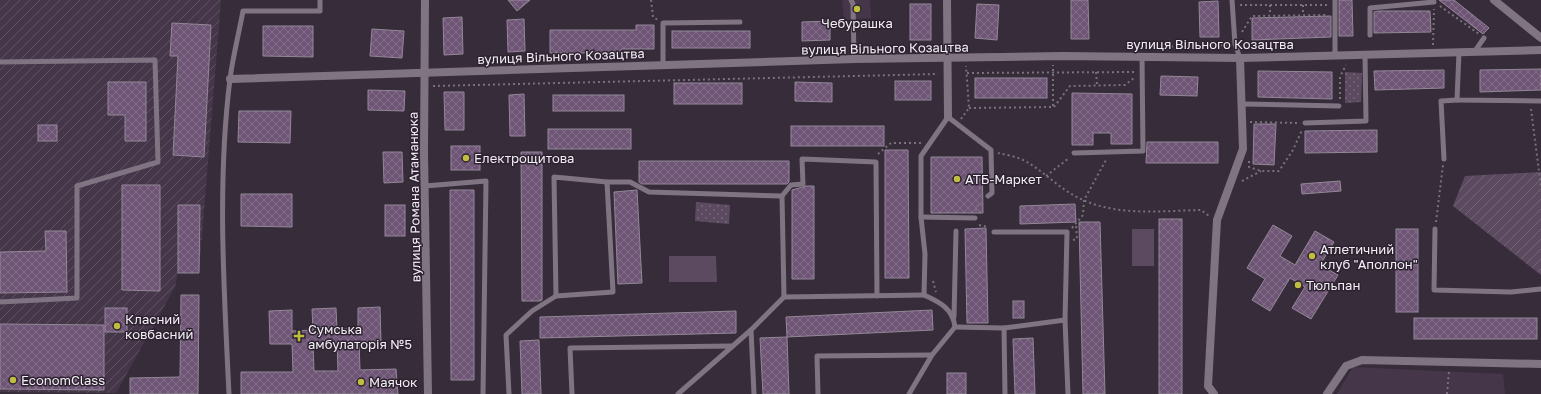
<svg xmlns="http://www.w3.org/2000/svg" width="1541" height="394" font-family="'Golos Text',sans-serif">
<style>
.built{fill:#453749}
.industrial{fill:url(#industrial-furrows)}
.grass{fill:url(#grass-dots)}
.garden{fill:url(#garden-furrows)}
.pitch{fill:#5c4b60}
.building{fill:url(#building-cross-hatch);stroke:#938797;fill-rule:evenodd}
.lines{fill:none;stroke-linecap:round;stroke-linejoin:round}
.path{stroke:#7a717c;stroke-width:2;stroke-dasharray:2 3;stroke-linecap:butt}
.service{stroke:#807483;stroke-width:5}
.minor{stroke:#807483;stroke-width:8}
.poi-dot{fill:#c0be41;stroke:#2d2330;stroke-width:1.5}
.labels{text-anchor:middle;stroke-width:3;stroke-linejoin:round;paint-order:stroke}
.poi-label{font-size:13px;fill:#f3edf5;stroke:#2d2330;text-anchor:start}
.street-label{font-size:13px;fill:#f3edf5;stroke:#2d2330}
</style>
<defs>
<pattern id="industrial-furrows" width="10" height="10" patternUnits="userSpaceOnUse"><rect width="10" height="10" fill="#453749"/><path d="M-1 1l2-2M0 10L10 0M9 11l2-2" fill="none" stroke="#605464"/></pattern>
<pattern id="grass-dots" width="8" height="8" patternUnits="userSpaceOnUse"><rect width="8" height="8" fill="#5c4b60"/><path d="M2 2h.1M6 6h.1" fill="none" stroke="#746577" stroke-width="1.8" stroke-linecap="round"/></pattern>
<pattern id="garden-furrows" width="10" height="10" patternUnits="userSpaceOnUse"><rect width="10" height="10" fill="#5c4b60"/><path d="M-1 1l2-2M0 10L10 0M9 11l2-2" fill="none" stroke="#746577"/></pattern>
<pattern id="building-cross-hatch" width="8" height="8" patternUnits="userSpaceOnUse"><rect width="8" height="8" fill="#6e5576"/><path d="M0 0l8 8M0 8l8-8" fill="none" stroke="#836e8a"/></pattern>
</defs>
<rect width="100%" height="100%" fill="#372d3a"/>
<g class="built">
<path d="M842,0H870L871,18L844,20Z"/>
<path d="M1353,367L1503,374L1505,394H1337Z"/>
</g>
<path class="industrial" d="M0,0H221L199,273H178L175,287L116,393L0,392Z"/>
<g class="grass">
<path d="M1345,72L1362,73L1361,102L1345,103Z"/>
<path d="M696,202L730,205L729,224L695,221Z"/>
</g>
<path class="garden" d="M1541,172V275L1453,206L1465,176Z"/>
<g class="pitch">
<rect x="1132" y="229" width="22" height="37"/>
<path d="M669,256H716L717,282H669Z"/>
</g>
<g class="building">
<path d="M508,0H530L517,11Z"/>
<path d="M1071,0H1088L1089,39H1071Z"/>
<path d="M1339,0H1352L1353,36H1339Z"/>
<path d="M1439,0H1454L1489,28L1483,34Z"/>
<path d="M1218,1L1219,37H1200L1199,2Z"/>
<rect x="910" y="4" width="21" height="36"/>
<path d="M977,4L999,5L997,40L975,38Z"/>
<path d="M1378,11H1430L1431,32L1374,33V12Z"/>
<path d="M1331,16V37L1252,40V18Z"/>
<path d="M462,17L463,54L444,55L443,18Z"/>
<path d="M524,19L525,51L508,52L507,20Z"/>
<path d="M830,21V40L802,41V22Z"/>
<path d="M172,23L211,25L204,157L173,155L178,56H170Z"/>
<path d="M636,25H654V49H621V53H550V30H636Z"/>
<path d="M263,26H313V57L263,56Z"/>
<path d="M372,29L404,31L402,58L370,56Z"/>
<rect x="672" y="31" width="78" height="17"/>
<path d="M1541,69V90L1480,92V70Z"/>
<path d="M1444,70V88L1375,90L1374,71Z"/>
<path d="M1258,71L1332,72V99L1258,97Z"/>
<path d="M1161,76L1198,77L1197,96L1160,95Z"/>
<rect x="975" y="78" width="72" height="20"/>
<rect x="895" y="81" width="36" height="19"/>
<path d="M108,82H146V141H125V115H108Z"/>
<path d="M795,82L832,83V102L795,101Z"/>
<rect x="674" y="83" width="68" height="21"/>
<path d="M368,90L405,91L404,111L368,110Z"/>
<path d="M444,92H464V130H445Z"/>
<path d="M1072,93L1132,94V144H1111V133H1093V145H1072Z"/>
<path d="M524,94L525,136H510L509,95Z"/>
<rect x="553" y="95" width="71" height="16"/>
<path d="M239,111H291L290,143L238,142Z"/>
<path d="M1254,124H1276L1274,165L1253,164Z"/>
<rect x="38" y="125" width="19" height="16"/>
<rect x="791" y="126" width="93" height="20"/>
<rect x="548" y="129" width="83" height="20"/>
<path d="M1377,130V152L1305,153V131Z"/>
<path d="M1147,142H1218V163H1146Z"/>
<rect x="451" y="146" width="29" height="24"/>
<path d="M885,150H908L909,278H885Z"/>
<path d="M383,152H402L403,182L384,183Z"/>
<path d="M521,152H542V300L540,301H522Z"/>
<path d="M931,157H982L983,213H931Z"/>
<path d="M639,161H789V182L787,184H642L639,182Z"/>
<path d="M1340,181L1341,191L1302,194L1301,184Z"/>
<path d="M122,185H160V291L122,290Z"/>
<path d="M806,186H814V279H792V190Z"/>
<path d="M450,190H474V380H451Z"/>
<path d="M637,190L642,283L618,284L614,192Z"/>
<path d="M241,194H292V227L241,226Z"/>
<path d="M1075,204L1076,222L1020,224V206Z"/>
<path d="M178,205H200L199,273H178Z"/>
<rect x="385" y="205" width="20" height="31"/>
<rect x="1159" y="219" width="23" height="175"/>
<path d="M1079,222H1100L1105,394H1083Z"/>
<path d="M1273,225L1292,236L1280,256L1295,265L1315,231L1334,242L1320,265L1338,275L1311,319L1292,308L1305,287L1290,278L1270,311L1252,300L1265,279L1247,268Z"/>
<path d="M986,228L988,323H967L965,229Z"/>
<rect x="1396" y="229" width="22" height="83"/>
<path d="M45,231H66L67,292L0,293V252L46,251Z"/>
<path d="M181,295H199L198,394H130V378L180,377Z"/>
<rect x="1013" y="301" width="11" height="17"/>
<path d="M380,307L381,341L359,342L360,370L396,369L398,394H241V372H293L292,344H270L269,311L292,310V331L313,330L312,309L336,308L337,329H358V308ZM337,342L338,371H314L313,343Z"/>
<rect x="105" y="308" width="22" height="24"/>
<path d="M932,310L933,330L787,337L786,317Z"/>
<path d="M736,311V333L540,338V317Z"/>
<rect x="1414" y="318" width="123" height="21"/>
<path d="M0,324L104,325V390L0,389Z"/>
<path d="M787,337L789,394H763L760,338Z"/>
<path d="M1033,338L1035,394H1015L1013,339Z"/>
<path d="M539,340L541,394H522L520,341Z"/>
<rect x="947" y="373" width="19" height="21"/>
</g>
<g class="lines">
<g class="path">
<path d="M651,0L653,17L658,20"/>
<path d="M1240,5H1328"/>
<path d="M1270,5V15"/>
<path d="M1303,5V15"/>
<path d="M1440,6L1479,34"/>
<path d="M1242,32L1252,16L1328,15"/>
<path d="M1433,45L1434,9"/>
<path d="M1151,47L1227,45"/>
<path d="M1096,72L1097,85"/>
<path d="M967,73L1136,72"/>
<path d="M433,86L938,74"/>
<path d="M1340,99V77L1346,65"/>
<path d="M1054,107L1070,86L1125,85L1134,78"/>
<path d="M969,108L1053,107V65"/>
<path d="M1531,109L1541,187"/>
<path d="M961,119L969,108L966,66"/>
<path d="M1250,122L1298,123"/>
<path d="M998,153C1007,155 1019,157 1027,162C1044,172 1058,187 1075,196C1113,217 1159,211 1201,210L1209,216"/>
<path d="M878,154L891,143H921"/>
<path d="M1249,161V167L1261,171H1279L1293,150L1302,130"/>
<path d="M1046,176L1069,158"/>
<path d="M1242,181L1261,171"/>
<path d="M976,211L977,206L984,203"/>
<path d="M1436,222L1443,165"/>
<path d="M979,225L988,227"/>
<path d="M1072,228L1083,215L1084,200L1106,160"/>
<path d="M1073,240L1077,239L1076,224"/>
<path d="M933,281L936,292"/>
<path d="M1447,394L1449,371"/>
</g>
<g class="service">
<path d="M851,0L853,4L854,59"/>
<path d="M1232,0L1235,44L1240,58"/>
<path d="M1335,0V55"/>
<path d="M1370,35V8L1434,2"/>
<path d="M1475,51L1484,38"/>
<path d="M1459,52L1457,100L1541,101"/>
<path d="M0,62L155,60L158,162L77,186V298L0,302"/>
<path d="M663,65V23L740,22"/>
<path d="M1242,104L1339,106"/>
<path d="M1305,123L1366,121L1365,55"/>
<path d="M1074,153L1143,151L1142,56"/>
<path d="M1444,159L1441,101L1457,100"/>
<path d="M425,186L486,181L483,394"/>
<path d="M921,217L975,218"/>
<path d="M1435,229L1434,290L1511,292L1541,289"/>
<path d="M994,232H1067L1065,320"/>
<path d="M556,296L554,177L607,182"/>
<path d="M784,297L782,196L791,185L803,184L802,159L876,162L877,296"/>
<path d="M954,317L956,231"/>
<path d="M955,327L1004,328L1065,320L1068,394"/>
<path d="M1004,328L1005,394"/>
<path d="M229,394C224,289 217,183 230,79C233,56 239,33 243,11H320V0"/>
<path d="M509,394L506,335L532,311L556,296L613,292L607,182H630L649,192L782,196"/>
<path d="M572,394L570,348L733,346"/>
<path d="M678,394L751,330"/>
<path d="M754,394L751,330L784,297L924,295"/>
<path d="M818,394L817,356L932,355"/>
<path d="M909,394L932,355L955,327C953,309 940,302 924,295L925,254L921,217V156L948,117L991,150L992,193L988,196"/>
</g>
<g class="minor">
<path d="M425,0L424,153L428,394"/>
<path d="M947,0L948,117"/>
<path d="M1494,0L1541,38"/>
<path d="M230,79L854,59L1063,56L1240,58L1541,50"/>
<path d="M1214,394L1208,386L1217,220L1243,149L1240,58"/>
<path d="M1327,394L1346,366L1362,360L1541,364"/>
</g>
</g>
<g class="poi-dot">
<circle cx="857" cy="9" r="4"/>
<circle cx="466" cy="158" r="4"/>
<circle cx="957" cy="179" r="4"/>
<circle cx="1312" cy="256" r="4"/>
<circle cx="1298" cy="285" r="4"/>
<circle cx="117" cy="326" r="4"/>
<path d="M297 330h4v4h4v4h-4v4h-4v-4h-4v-4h4z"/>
<circle cx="13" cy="380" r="4"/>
<circle cx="361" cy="382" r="4"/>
</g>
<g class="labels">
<g class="poi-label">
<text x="857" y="28" text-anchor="middle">Чебурашка</text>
<text x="474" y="163">Електрощитова</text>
<text x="965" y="184">АТБ-Маркет</text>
<text x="1320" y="254">Атлетичний<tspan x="1320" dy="15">клуб "Аполлон"</tspan></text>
<text x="1306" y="290">Тюльпан</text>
<text x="125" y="324">Класний<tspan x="125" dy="15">ковбасний</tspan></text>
<text x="308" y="334">Сумська<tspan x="308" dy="15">амбулаторія №5</tspan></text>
<text x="21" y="385">EconomClass</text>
<text x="369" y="387">Маячок</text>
</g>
<g class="street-label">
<text x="1210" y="49">вулиця Вільного Козацтва</text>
<text transform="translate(885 48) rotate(-1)" y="5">вулиця Вільного Козацтва</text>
<text transform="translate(561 56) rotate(-2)" y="5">вулиця Вільного Козацтва</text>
<text transform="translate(414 197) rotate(-91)" y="5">вулиця Романа Атаманюка</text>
</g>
</g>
</svg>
